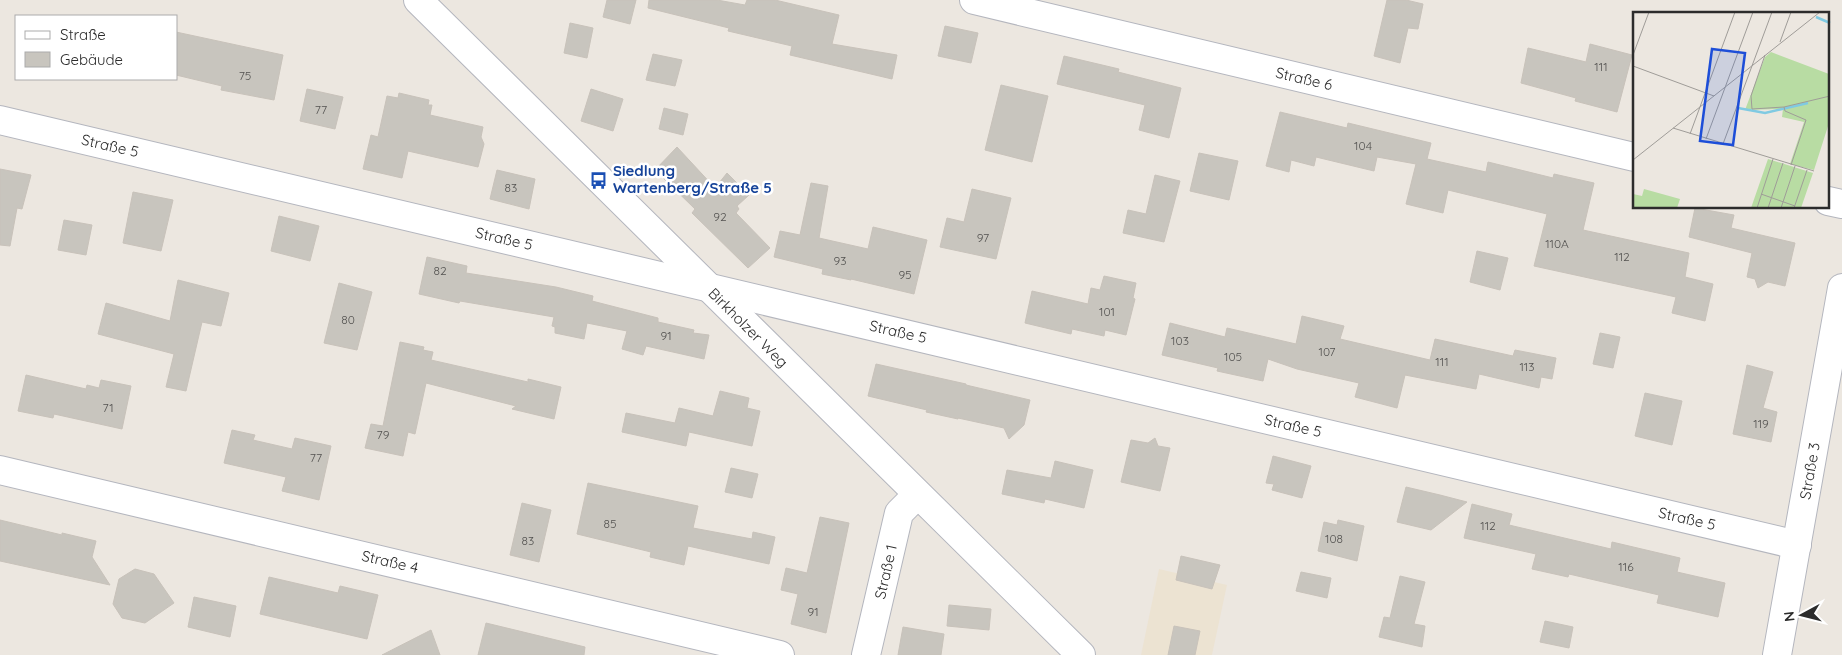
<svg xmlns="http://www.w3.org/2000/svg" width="1842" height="655" font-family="Quicksand,sans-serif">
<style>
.education{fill:#ece3d2}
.building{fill:#c8c5be;stroke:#c8c2ba}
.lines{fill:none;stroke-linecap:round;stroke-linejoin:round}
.minor-casing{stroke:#b4b6be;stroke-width:30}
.minor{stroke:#fff;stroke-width:28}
.labels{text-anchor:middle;stroke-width:5;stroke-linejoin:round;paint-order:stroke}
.number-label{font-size:12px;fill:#535250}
.street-label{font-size:15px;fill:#2c2c2c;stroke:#fff}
.transit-label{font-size:15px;font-weight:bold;fill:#164399;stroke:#fff;text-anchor:start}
.inset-river{fill:none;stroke:#80cae2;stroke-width:2.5}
.inset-road{fill:none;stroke:#9f9c98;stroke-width:1}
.view{fill:#1d4ed8;fill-opacity:0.15;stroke:#1d4ed8;stroke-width:2.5}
.inset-edge{fill:none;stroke:#2c2c2c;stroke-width:2.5}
</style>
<rect width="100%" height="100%" fill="#ece7e0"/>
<path class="education" d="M1159,569L1227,585L1212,655H1141Z"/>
<g class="building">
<path d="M607,0H636L630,24L603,17Z"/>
<path d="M649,0H717L745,5L747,0H775L839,15L832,44L897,55L892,79L790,55L792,46L728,31L729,28L648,8Z"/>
<path d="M1387,0H1406L1423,4L1418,29L1408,28L1400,63L1374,56Z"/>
<path d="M570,23L593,28L587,58L564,53Z"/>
<path d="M945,26L978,33L971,63L938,56Z"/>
<path d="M176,32L283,55L274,100L221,90L222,86L176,75Z"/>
<path d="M1590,44L1632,55L1617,112L1575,101L1576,98L1521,83L1528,48L1586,62Z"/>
<path d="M653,54L682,60L675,86L646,80Z"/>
<path d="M1064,56L1119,69L1118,72L1181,88L1169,138L1139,130L1145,105L1057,84Z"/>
<path d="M1001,85L1048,96L1032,162L985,150Z"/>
<path d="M307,89L343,97L335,129L300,121Z"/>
<path d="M591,89L623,99L613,131L581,121Z"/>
<path d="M399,93L429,100L428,105H432L430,115L483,127L481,137L484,144L478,167L408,151L402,178L363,169L371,135L378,137L387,96L398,98Z"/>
<path d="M664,108L688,114L683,135L659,129Z"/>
<path d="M1280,112L1347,128L1348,123L1431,143L1427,159L1486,172L1488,162L1553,178L1554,174L1594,183L1583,230L1689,253L1685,277L1713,284L1705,321L1672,313L1676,297L1534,266L1547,214L1448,190L1443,213L1406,204L1416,164L1377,157L1374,171L1316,157L1314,166L1291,160L1289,172L1266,166Z"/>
<path d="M677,147L715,188L727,173L749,195L737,206L739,209L736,213L770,248L748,268L692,213L695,209L655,170Z"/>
<path d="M1199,153L1238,161L1229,200L1190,191Z"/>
<path d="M0,169L31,175L22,209L17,208L10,246L0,245Z"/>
<path d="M497,170L535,179L529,209L490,199Z"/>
<path d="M1155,175L1180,181L1164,242L1123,233L1128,210L1146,214Z"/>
<path d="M811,183L828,186L819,238L868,249L873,227L927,240L914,294L851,279V280L822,274L823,269L774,257L780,231L800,235Z"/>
<path d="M972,189L1011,198L996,259L940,247L947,218L964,222Z"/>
<path d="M133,192L173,200L161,251L123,243Z"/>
<path d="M1695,208L1734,215L1731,228L1795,243L1785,286L1768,282L1758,288L1755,279L1747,277L1752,253L1689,237Z"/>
<path d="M279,216L319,226L310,261L271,251Z"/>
<path d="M64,220L92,225L86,255L58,250Z"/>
<path d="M1477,251L1508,258L1500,290L1470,282Z"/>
<path d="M427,257L467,266L466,273L556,287L593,296L592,301L658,318V322L694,330L693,333L709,335L704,359L646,346L643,355L622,349L627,331L587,323L584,339L555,333V327L552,326L554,317L460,301L459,303L419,294Z"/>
<path d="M1104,276L1136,283L1133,298L1135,299L1126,335L1105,330L1104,336L1072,329L1071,334L1025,323L1032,291L1088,304L1091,288L1100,290Z"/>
<path d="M178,280L229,293L221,326L202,322L186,391L166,387L174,354L98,334L106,303L170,321Z"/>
<path d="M339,283L372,292L357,350L324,343Z"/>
<path d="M1302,316L1344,326L1340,339L1430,360L1435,339L1513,356L1515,350L1556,358L1552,379L1541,377L1539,388L1479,374L1476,389L1405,375L1397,408L1355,397L1359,383L1297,369L1268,359L1263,381L1217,371L1218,368L1162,355L1170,323L1225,337L1227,328L1296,344Z"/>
<path d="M1600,333L1620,337L1613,368L1593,364Z"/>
<path d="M400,342L424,347L423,350L433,352L431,360L528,382V379L561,387L554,419L512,409L516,406L426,383L415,434L408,432L403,456L365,448L371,424L383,426Z"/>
<path d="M876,364L966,384V385L1030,400L1024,425L1009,439L1004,428L958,418V419L926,412L927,410L868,396Z"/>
<path d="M1747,365L1773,372L1763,408L1777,412L1771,442L1733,434Z"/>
<path d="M26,375L86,389L87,385L99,388L101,380L131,386L122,429L54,414L53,418L18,411Z"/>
<path d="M720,391L749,398L747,408L760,411L752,446L689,432L686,446L622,432L626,413L675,423L679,408L713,416Z"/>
<path d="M1645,393L1682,401L1672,445L1635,436Z"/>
<path d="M232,430L255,435L253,440L292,449L295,438L331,446L319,500L282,491L286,477L224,463Z"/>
<path d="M1155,438L1158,446L1170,448L1160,491L1121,482L1131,440L1148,443Z"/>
<path d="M1273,456L1311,466L1302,498L1272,490L1274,484L1266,483Z"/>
<path d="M1055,461L1093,470L1084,508L1045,499L1044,503L1002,494L1007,470L1051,478Z"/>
<path d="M731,468L758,474L752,498L725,492Z"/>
<path d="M588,483L698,506L693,528L752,539L753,532L775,537L769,564L688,546L684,565L650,557L651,552L577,534Z"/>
<path d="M1406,487L1440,495L1467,502L1431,530L1397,522Z"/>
<path d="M522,503L551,510L539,562L510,555Z"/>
<path d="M1472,504L1512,514L1509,525L1611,549L1612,542L1680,558L1677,572L1725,583L1718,617L1657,603L1659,595L1569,574L1568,577L1532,569L1536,554L1464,538Z"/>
<path d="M820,517L849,523L826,633L791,624L798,594L781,590L786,568L807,573Z"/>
<path d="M0,520L62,535V533L96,541L92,557L110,585L0,561Z"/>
<path d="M1338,520L1364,526L1357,561L1318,551L1324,522L1337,525Z"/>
<path d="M1181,556L1220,565L1212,589L1176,580Z"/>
<path d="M135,569L154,574L174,603L145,623L122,618L113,604L119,579Z"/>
<path d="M1301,572L1331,578L1327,598L1296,591Z"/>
<path d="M1400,576L1425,582L1414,624L1425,626L1422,647L1379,637L1384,617L1390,618Z"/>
<path d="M269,577L338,593L340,586L378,595L367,639L260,614Z"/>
<path d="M194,597L236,606L230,637L188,627Z"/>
<path d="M949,605L991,609L989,630L947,626Z"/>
<path d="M1545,621L1573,627L1569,648L1540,642Z"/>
<path d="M486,623L585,647L584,655H478Z"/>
<path d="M1174,626L1200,631L1195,655H1168Z"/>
<path d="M903,627L944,634L941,655H898Z"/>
<path d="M431,630L440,655H382Z"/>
</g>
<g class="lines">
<defs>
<g id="minor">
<path d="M418,0L1081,655"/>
<path d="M974,0L1634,157"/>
<path d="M0,120L1797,545"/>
<path d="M1828,201L1842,204"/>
<path d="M0,470L780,655"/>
<path d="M866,655L899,513L917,495"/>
<path d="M1777,655L1842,288"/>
</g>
</defs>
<use href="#minor" class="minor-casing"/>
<use href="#minor" class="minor"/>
</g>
<defs>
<symbol id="bus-bare" viewBox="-9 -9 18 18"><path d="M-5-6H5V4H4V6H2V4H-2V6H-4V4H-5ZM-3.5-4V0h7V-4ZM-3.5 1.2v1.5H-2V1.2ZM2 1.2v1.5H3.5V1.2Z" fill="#1a4fb4" stroke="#fff" stroke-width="2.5" paint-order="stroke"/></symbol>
</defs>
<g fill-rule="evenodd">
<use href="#bus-bare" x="586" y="168" width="25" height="25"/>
</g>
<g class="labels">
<g class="number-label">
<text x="1601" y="71">111</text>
<text x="245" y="80">75</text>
<text x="321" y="114">77</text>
<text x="1363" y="150">104</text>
<text x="511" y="192">83</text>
<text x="720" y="221">92</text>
<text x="983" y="242">97</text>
<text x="1557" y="248">110A</text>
<text x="1622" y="261">112</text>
<text x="840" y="265">93</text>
<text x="440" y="275">82</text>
<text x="905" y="279">95</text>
<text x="1107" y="316">101</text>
<text x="348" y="324">80</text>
<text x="666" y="340">91</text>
<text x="1180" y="345">103</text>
<text x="1327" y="356">107</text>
<text x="1233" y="361">105</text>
<text x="1442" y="366">111</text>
<text x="1527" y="371">113</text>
<text x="108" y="412">71</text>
<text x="1761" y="428">119</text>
<text x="383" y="439">79</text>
<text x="316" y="462">77</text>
<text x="610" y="528">85</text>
<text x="1488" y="530">112</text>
<text x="1334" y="543">108</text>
<text x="528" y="545">83</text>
<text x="1626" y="571">116</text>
<text x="813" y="616">91</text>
</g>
<g class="street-label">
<text transform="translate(1304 79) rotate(13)" y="5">Straße 6</text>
<text transform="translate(110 146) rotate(13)" y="5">Straße 5</text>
<text transform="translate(504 239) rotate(13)" y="5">Straße 5</text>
<text transform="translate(748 328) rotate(45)" y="5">Birkholzer Weg</text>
<text transform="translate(898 332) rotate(13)" y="5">Straße 5</text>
<text transform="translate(1293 426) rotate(13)" y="5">Straße 5</text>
<text transform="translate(1810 471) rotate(-80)" y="5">Straße 3</text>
<text transform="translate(1687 519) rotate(13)" y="5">Straße 5</text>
<text transform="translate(390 562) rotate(13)" y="5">Straße 4</text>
<text transform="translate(886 572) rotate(-77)" y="5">Straße 1</text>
</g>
<g class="transit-label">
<text x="613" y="176">Siedlung<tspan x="613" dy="17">Wartenberg/Straße 5</tspan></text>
</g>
</g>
<g transform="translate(1633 12)">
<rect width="196" height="196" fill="#ece7e0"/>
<path d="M138,40L196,62V111L181,158L157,152L171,110L149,105L150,97L112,98L132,45ZM135,147L180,161L168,196H118ZM11,177L47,187L44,196H0V182L9,184Z" fill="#b8dca3"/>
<path class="inset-river" d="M183,5L197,11M105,96L132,101L175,91"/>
<path class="inset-road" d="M147,30L158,0M0,43L16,0M132,43L118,84L119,97L151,95L197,84M0,54L81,84M151,95L152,99L173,108L158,153M40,116L181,159M57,122L102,0M73,127L120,0M90,132L139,0M0,148L187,0M128,182L162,194M124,196L140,147M135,196L150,151M148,196L162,154M161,196L174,158"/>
<path class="view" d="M79,37L112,41L100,133L67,129Z"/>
<rect width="196" height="196" class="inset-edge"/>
</g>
<rect x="15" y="15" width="162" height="65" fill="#ffffff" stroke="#ababab"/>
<rect x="25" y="31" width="25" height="8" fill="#ffffff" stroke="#ababab"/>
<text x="60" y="40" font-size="15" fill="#2c2c2c">Straße</text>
<rect x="25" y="52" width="25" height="15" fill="#c8c5be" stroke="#ababab"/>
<text x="60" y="65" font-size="15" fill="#2c2c2c">Gebäude</text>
<g transform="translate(1802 615) rotate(263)" stroke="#ffffff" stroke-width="4" paint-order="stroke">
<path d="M0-4L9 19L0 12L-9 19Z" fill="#2c2c2c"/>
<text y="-8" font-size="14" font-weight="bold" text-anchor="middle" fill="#2c2c2c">N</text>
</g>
</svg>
